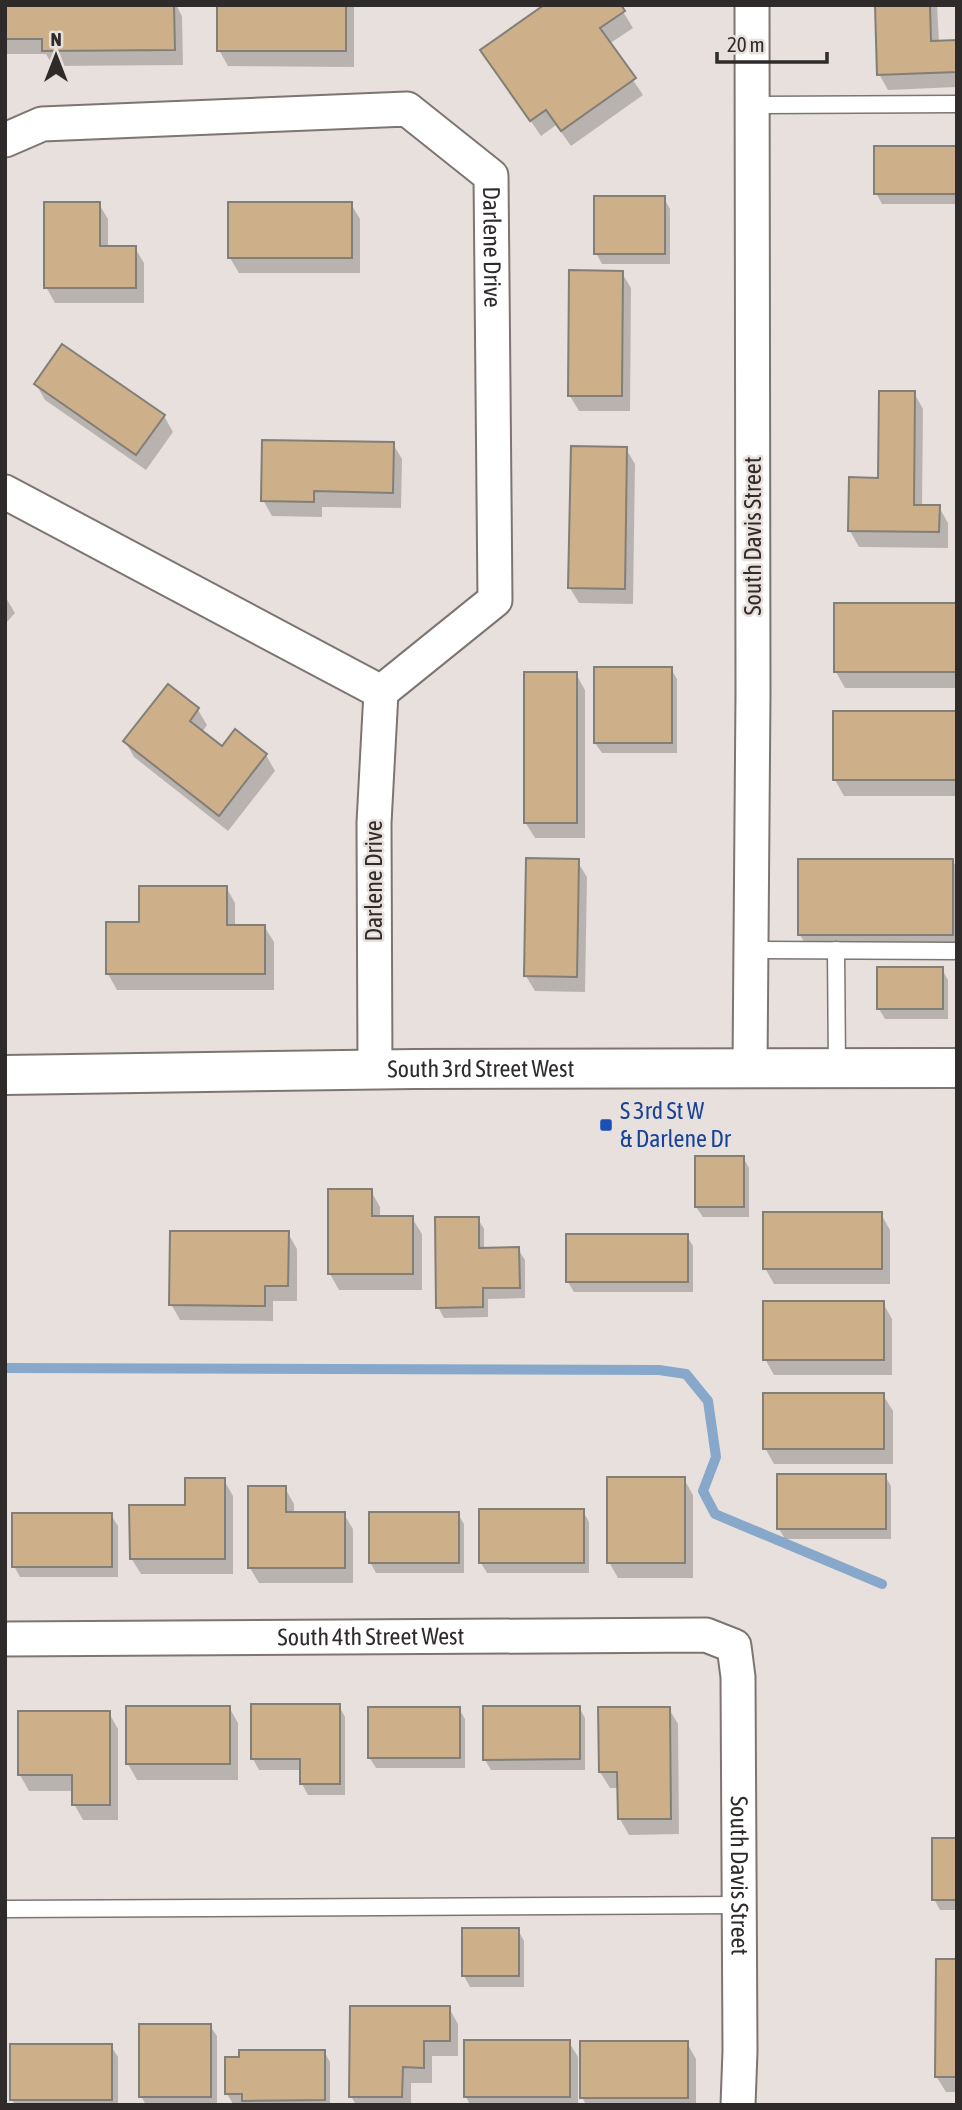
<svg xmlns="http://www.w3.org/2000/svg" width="962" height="2110" font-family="'Asap Condensed',sans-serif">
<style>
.shadow{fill:#0003}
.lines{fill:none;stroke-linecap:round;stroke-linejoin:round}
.stream{stroke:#87a8ca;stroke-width:10}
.building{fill:#cdaf89;stroke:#827e78;stroke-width:2}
.service-casing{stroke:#7c7572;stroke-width:19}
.minor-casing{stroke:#7c7572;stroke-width:37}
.secondary-casing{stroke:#7c7572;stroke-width:42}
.service{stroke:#fff;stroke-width:16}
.minor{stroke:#fff;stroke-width:33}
.secondary{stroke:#fff;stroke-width:38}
.transit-dot{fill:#1a4fb4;stroke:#e8e0dc;stroke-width:2.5}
.labels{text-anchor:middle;stroke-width:5;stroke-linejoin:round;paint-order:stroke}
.street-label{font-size:24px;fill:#2e2b2a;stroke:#e8e0dc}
.transit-label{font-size:24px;fill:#164399;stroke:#e8e0dc;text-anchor:start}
</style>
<rect width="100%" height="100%" fill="#e8e0dc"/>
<g class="shadow">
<path d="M5,5H176L182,16L183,65L53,66L46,54H5Z"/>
<path d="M219,5H354V67L228,66L219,50Z"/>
<path d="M619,5L633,28L609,44L643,95L571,146L556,125L541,136L482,51Z"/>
<path d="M877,5H937L939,43L957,42V87L888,90L879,74Z"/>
<path d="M957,148V204H882L876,193Z"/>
<path d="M664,198L670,209V264H602L596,253Z"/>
<path d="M99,204L108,219V248H135L144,263V303H55L46,287Z"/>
<path d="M351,204L360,219V273H239L230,258Z"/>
<path d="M622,273L631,288L630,411H579L570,396Z"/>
<path d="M36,384L164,416L173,432L146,470L45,400Z"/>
<path d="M914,393L923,409L922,507H939L948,523V548L859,547L850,531L880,480Z"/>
<path d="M393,444L402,459L401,508L322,507V517L272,516L263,500Z"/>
<path d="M626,449L635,464L633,604L579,603L570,588Z"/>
<path d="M5,596L15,613L5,624Z"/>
<path d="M957,605V688H845L836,672Z"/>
<path d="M671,669L677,679V753H602L595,743Z"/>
<path d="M576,674L585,690V838H535L525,822Z"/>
<path d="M198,710L207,725L202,732L222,748L266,755L275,771L228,831L134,757L125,741Z"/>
<path d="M957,713V796H844L835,780Z"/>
<path d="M952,860L957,868V950H809L800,935Z"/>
<path d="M577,861L587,877L585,992L535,991L526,976Z"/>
<path d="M226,887L235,903V926H264L274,942V990H117L108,974L141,924Z"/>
<path d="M942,969L948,980V1019H885L879,1009Z"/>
<path d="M743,1157L749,1168V1217H703L696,1207Z"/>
<path d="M371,1191L380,1207V1218H412L422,1234V1290H339L330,1274Z"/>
<path d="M881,1214L890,1230V1284H774L765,1268Z"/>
<path d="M478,1219L484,1229V1250L518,1249L525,1260V1298L488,1299V1317L444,1318L438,1307Z"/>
<path d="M288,1233L297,1249V1301H273V1321L180,1320L171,1304Z"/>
<path d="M687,1236L693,1246V1292H574L568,1282Z"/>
<path d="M883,1303L892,1319V1375H774L765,1359Z"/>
<path d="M883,1395L893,1411V1464H774L765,1448Z"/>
<path d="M885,1476L891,1486V1539H785L779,1529Z"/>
<path d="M684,1479L693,1495V1578H618L609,1562Z"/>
<path d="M224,1480L233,1496V1574H141L131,1558Z"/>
<path d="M285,1488L294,1504V1514H344L353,1529V1583H259L250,1568Z"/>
<path d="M583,1511L589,1522V1573H487L481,1563Z"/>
<path d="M458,1514L464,1524V1573H376L370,1562Z"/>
<path d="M111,1515L118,1526V1577H20L14,1566Z"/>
<path d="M339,1706L345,1717V1795H308L302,1784V1770H259L253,1759Z"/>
<path d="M229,1707L238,1723V1780H137L128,1764Z"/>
<path d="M579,1707L585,1718V1770H491L485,1760Z"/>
<path d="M459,1709L465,1719V1768H376L369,1757Z"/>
<path d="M669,1709L678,1724L679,1834L629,1835L620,1819L619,1788H610L600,1772Z"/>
<path d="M109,1713L118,1729V1820H83L74,1804V1791H29L20,1775Z"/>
<path d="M957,1840V1910H940L934,1899Z"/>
<path d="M518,1930L524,1941V1987H470L464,1976Z"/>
<path d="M957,1960V2092H946L936,2076Z"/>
<path d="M449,2008L458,2024V2056H432V2083H411V2105H356L351,2096Z"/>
<path d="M210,2026L217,2036V2105H146L141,2096Z"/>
<path d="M569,2042L578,2057V2105H470L466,2097Z"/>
<path d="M687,2043L696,2059V2105H586L582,2097Z"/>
<path d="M111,2046L118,2057V2105H15L12,2100Z"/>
<path d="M324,2051L330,2062V2105L233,2104L227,2094L241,2059Z"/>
</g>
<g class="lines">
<path class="stream" d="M5,1368L659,1370L686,1374L708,1401L716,1457L703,1491L715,1514L882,1584"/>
</g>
<g class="building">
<path d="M5,5H174L175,50L42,51V39H5Z"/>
<rect x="217" y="5" width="129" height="46"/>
<path d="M544,5H621L625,11L600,28L636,78L561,131L546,110L530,121L480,50Z"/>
<path d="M875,5H930L931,41L957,40V72L877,75Z"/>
<rect x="874" y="146" width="83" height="48"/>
<rect x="594" y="196" width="71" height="58"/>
<path d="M44,202H100V246H136V288H44Z"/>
<rect x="228" y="202" width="124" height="56"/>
<path d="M569,270L623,271L622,396H568Z"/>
<path d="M62,344L165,415L136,455L34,384Z"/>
<path d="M879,391H915L914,505H940L939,532L848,531L849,477L878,478Z"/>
<path d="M262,440L394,442L393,493L314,491V502L261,501Z"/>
<path d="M571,446L627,447L625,589L568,588Z"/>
<rect x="834" y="603" width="123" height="69"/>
<rect x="594" y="667" width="78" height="76"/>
<rect x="524" y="672" width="53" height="151"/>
<path d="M168,684L199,708L190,721L222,746L235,729L267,754L219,816L123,741Z"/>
<rect x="833" y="711" width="124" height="69"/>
<path d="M526,858L579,859L577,977L524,976Z"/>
<rect x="798" y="859" width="155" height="76"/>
<path d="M139,886H227V925H265V974H106V922H139Z"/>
<rect x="877" y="967" width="66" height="42"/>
<rect x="695" y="1156" width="49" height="51"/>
<path d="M328,1189H372V1216H413V1274H328Z"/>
<rect x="763" y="1212" width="119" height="57"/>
<path d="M435,1217H479V1248L519,1247L520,1288H483V1307L436,1308Z"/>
<path d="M170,1231H289L288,1286H265V1306L169,1305Z"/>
<rect x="566" y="1234" width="122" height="48"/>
<rect x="763" y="1301" width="121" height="59"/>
<rect x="763" y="1393" width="121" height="56"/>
<rect x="777" y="1474" width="109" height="55"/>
<rect x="607" y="1477" width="78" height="86"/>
<path d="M185,1478H225V1559H130L129,1505H185Z"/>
<path d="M248,1486H286V1512H345V1568H248Z"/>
<rect x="479" y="1509" width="105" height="54"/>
<rect x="369" y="1512" width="90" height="51"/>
<rect x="12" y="1513" width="100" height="54"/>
<path d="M251,1704H340V1784H300V1759H251Z"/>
<rect x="126" y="1706" width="104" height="58"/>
<path d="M483,1706H580V1759L483,1760Z"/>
<rect x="368" y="1707" width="92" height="51"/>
<path d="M598,1707H670L671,1819H618L617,1772H599Z"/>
<path d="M18,1711H110V1805H72V1775H18Z"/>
<rect x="932" y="1838" width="25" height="62"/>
<rect x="462" y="1928" width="57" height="48"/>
<path d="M936,1959H957V2077H935Z"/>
<path d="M350,2006H450V2041H424V2068L403,2067L402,2097H349Z"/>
<rect x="139" y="2024" width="72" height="73"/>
<rect x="464" y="2040" width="106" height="57"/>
<rect x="580" y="2041" width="108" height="57"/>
<rect x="10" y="2044" width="102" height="56"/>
<path d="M239,2050H325V2100L242,2101V2094H225V2057H239Z"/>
</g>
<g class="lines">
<defs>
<g id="service">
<path d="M751,105L957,104"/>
<path d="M750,950L957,951"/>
<path d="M836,950L837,1068"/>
<path d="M5,1909L739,1905"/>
</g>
<g id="minor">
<path id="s1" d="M5,140L42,124L407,109L491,176L495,600L381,692L5,492"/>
<path d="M750,1068L753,694L752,5"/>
<path d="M375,1069L374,823L381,692"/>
<path id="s2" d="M5,1639L706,1635L734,1646L738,1677L740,2051L738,2105"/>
</g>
<g id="secondary">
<path id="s3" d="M5,1075L414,1069L957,1068"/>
</g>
</defs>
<use href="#service" class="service-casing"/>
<use href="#minor" class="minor-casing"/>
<use href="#secondary" class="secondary-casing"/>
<use href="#service" class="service"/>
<use href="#minor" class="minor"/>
<use href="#secondary" class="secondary"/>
</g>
<rect class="transit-dot" x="599" y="1118" width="14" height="14" rx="3.5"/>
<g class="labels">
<g class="street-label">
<text dy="8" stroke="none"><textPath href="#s1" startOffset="584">Darlene Drive</textPath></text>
<text transform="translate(753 536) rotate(-90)" y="8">South Davis Street</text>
<text transform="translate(374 881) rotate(-90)" y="8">Darlene Drive</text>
<text dy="8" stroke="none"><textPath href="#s3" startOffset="476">South 3rd Street West</textPath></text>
<text dy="8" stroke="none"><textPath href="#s2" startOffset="366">South 4th Street West</textPath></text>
<text dy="8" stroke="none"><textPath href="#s2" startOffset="961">South Davis Street</textPath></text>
</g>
<g class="transit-label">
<text x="620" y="1119">S 3rd St W<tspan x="620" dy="28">&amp; Darlene Dr</tspan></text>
</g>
</g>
<rect width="962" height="2110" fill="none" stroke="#2e2b2a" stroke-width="14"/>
<g transform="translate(56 56)" stroke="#e8e0dc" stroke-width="5" paint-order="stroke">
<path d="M0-5L12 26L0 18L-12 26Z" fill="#2e2b2a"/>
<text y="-10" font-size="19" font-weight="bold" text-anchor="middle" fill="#2e2b2a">N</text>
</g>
<path d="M717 52v10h110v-10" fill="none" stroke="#2e2b2a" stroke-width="3.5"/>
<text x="727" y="52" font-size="21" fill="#2e2b2a" stroke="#e8e0dc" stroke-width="5" paint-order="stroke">20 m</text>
</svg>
